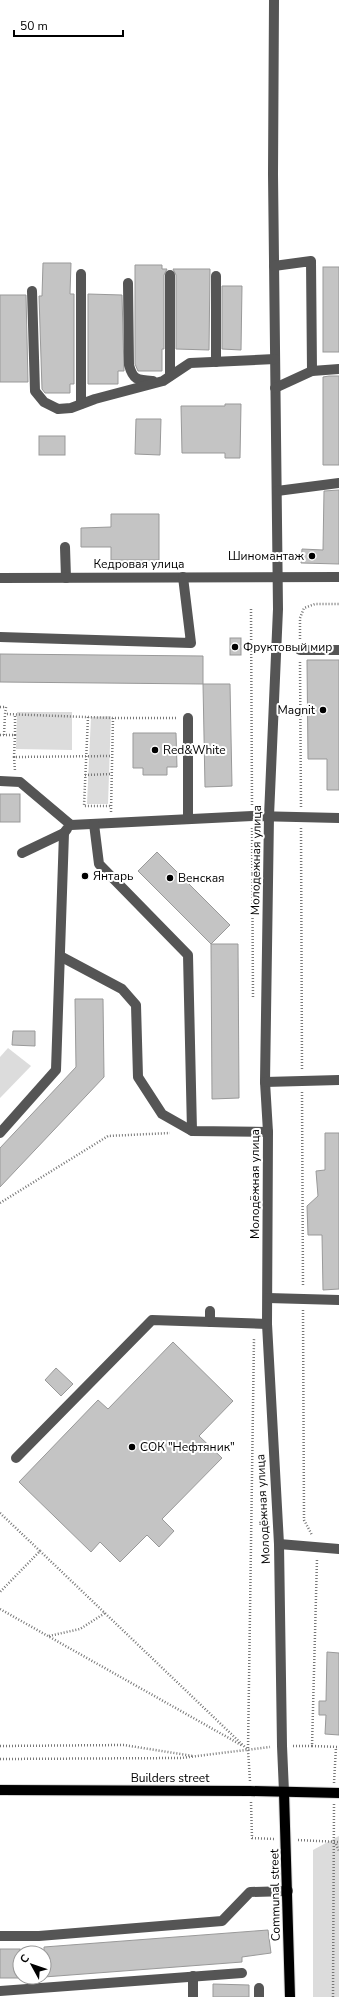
<svg xmlns="http://www.w3.org/2000/svg" width="339" height="1997" font-family="'Nunito Sans',sans-serif">
<style>
.green{fill:#dcdcdc}
.building{fill:#c4c4c4;stroke:#999}
.lines{fill:none;stroke-linecap:round;stroke-linejoin:round}
.major-casing{stroke:#dbdbdb;stroke-width:12}
.path{stroke:#777;stroke-width:2.5;stroke-dasharray:1 2;stroke-linecap:butt}
.minor{stroke:#555;stroke-width:10}
.major{stroke:#000;stroke-width:10}
.poi-dot{fill:#000;stroke:#fff;stroke-width:1.5}
.labels{text-anchor:middle;stroke-width:4;stroke-linejoin:round;paint-order:stroke}
.poi-label{font-size:12px;fill:#000;stroke:#fff;text-anchor:start}
.street-label{font-size:12px;fill:#000;stroke:#fff}
</style>
<rect width="100%" height="100%" fill="#fff"/>
<g class="green">
<path d="M17,712H72V750L16,749Z"/>
<path d="M111,716L108,804H87L91,717Z"/>
<path d="M8,1048L31,1066L0,1098V1057Z"/>
<path d="M339,1836V1997H313V1850Z"/>
</g>
<g class="building">
<path d="M43,263H71L70,294H74V384H70V393H45L42,389L39,296H42Z"/>
<path d="M135,265H162V269H167L164,275V349H162V371H138L135,364Z"/>
<rect x="323" y="267" width="16" height="85"/>
<path d="M173,269H210L209,350L176,349V275Z"/>
<path d="M222,286H242L241,350L222,349Z"/>
<path d="M88,294L122,295L124,371H118V384H88Z"/>
<path d="M0,295H26L28,382H0Z"/>
<path d="M329,376H339V465H323V377Z"/>
<path d="M225,404H241L240,458H225V453H182L181,406H225Z"/>
<path d="M136,419H161L160,455L135,454Z"/>
<rect x="39" y="436" width="26" height="19"/>
<path d="M339,490V564L301,563L302,549L323,550L324,491Z"/>
<path d="M111,514H159V560H111V547H81V528L111,527Z"/>
<rect x="230" y="638" width="11" height="17"/>
<path d="M0,654L203,656V684L0,682Z"/>
<path d="M307,660H339V790H327V759H308Z"/>
<path d="M203,684H230L232,786L205,787Z"/>
<path d="M133,733H176L177,767H167V775H143V768H133Z"/>
<rect x="0" y="794" width="20" height="28"/>
<path d="M157,852L230,925L211,944L138,871Z"/>
<path d="M211,944H238L239,1098L212,1099Z"/>
<path d="M75,999H103L104,1077L0,1187V1148L76,1067Z"/>
<path d="M13,1031H35V1046L12,1045Z"/>
<path d="M325,1133H339V1289L323,1290L322,1235H308L307,1206L318,1196L316,1171L325,1170Z"/>
<path d="M173,1342L233,1401L199,1436L222,1458L162,1519L174,1531L159,1547L147,1535L120,1562L100,1542L91,1552L19,1482L98,1400L108,1409Z"/>
<path d="M56,1368L73,1384L61,1396L45,1380Z"/>
<path d="M327,1652L339,1653V1735L325,1734L326,1715H319V1701H326Z"/>
<path d="M268,1930L271,1953L242,1957V1962L44,1977V1947Z"/>
<rect x="0" y="1949" width="20" height="29"/>
<path d="M213,1984L249,1985V1997H213Z"/>
</g>
<g class="lines">
<defs>
<g id="major">
<path d="M0,1790L250,1791L339,1793"/>
<path d="M284,1792L290,1997"/>
</g>
</defs>
<use href="#major" class="major-casing"/>
<g class="path">
<path d="M251,609L252,805"/>
<path d="M300,639V618L304,608L315,604H339"/>
<path d="M300,662L301,807"/>
<path d="M0,707H6L5,714L113,718"/>
<path d="M88,717L84,806H111"/>
<path d="M0,735H15L14,757L112,756"/>
<path d="M4,735L5,714"/>
<path d="M15,735V714"/>
<path d="M14,757L15,771"/>
<path d="M85,775L112,774"/>
<path d="M111,812L113,718H177"/>
<path d="M252,828L253,999"/>
<path d="M301,828L302,1069"/>
<path d="M302,1092L303,1287"/>
<path d="M253,1144L254,1223"/>
<path d="M0,1203L108,1136L170,1133"/>
<path d="M303,1310L304,1520L312,1535"/>
<path d="M0,1513L40,1551L0,1592"/>
<path d="M40,1551L248,1750"/>
<path d="M0,1609L243,1746"/>
<path d="M49,1636L80,1629L105,1613"/>
<path d="M0,1746L124,1745L193,1756"/>
<path d="M293,1746H312L317,1559"/>
<path d="M312,1746L339,1747"/>
<path d="M0,1759L181,1758L270,1747"/>
<path d="M250,1781L248,1750L254,1338"/>
<path d="M334,1783L336,1747"/>
<path d="M251,1802L252,1838L275,1839"/>
<path d="M298,1840L339,1842"/>
<path d="M336,1844L339,1851"/>
<path d="M333,1997L334,1804"/>
</g>
<g class="minor">
<path d="M274,0L273,174L278,609L269,816L265,1082L268,1132L267,1324L279,1544L282,1746L284,1792"/>
<path d="M274,266L311,261L312,371"/>
<path d="M81,274V404"/>
<path d="M170,275V376"/>
<path d="M128,283L129,365C133,380 137,380 153,381"/>
<path d="M32,291L35,391L44,402L58,409L71,408L95,399L163,381L190,363L275,359"/>
<path d="M216,362V276"/>
<path d="M275,388L312,371L339,369"/>
<path d="M277,491L339,483"/>
<path d="M65,547L66,578"/>
<path d="M0,578L339,577"/>
<path d="M0,637L191,643L183,577"/>
<path d="M300,650H339"/>
<path d="M0,781L20,782L71,825L252,816L339,818"/>
<path d="M188,819V718"/>
<path d="M94,824L99,864L188,955L192,1131L268,1132"/>
<path d="M22,853L64,833L67,829"/>
<path d="M60,956L122,989L136,1005L138,1077L162,1114L192,1131"/>
<path d="M265,1082L339,1080"/>
<path d="M0,1133L56,1070L64,833"/>
<path d="M268,1298L339,1300"/>
<path d="M210,1311V1322"/>
<path d="M16,1458L152,1320L267,1324"/>
<path d="M279,1544L339,1549"/>
<path d="M0,1936H39L222,1921L250,1892L288,1891"/>
<path d="M193,1976V1997"/>
<path d="M259,1988V1997"/>
<path d="M0,1991L242,1973"/>
</g>
<use href="#major" class="major"/>
</g>
<g class="poi-dot">
<circle cx="312" cy="556" r="4"/>
<circle cx="235" cy="647" r="4"/>
<circle cx="323" cy="710" r="4"/>
<circle cx="155" cy="750" r="4"/>
<circle cx="85" cy="876" r="4"/>
<circle cx="170" cy="878" r="4"/>
<circle cx="132" cy="1447" r="4"/>
</g>
<g class="labels">
<g class="poi-label">
<text x="304" y="560" text-anchor="end">Шиномантаж</text>
<text x="243" y="651">Фруктовый мир</text>
<text x="315" y="714" text-anchor="end">Magnit</text>
<text x="163" y="754">Red&amp;White</text>
<text x="93" y="880">Янтарь</text>
<text x="178" y="882">Венская</text>
<text x="140" y="1451">СОК "Нефтяник"</text>
</g>
<g class="street-label">
<text x="139" y="568">Кедровая улица</text>
<text transform="translate(256 860) rotate(-89)" y="4">Молодёжная улица</text>
<text transform="translate(255 1184) rotate(-90)" y="4">Молодёжная улица</text>
<text transform="translate(263 1509) rotate(-93)" y="4">Молодёжная улица</text>
<text x="170" y="1782">Builders street</text>
<text transform="translate(275 1895) rotate(-91)" y="4">Communal street</text>
</g>
</g>
<g transform="translate(32 1965) rotate(310)"><circle r="19" fill="#ffffff" stroke="#999999"/>
<path d="M0-3L7 15L0 10L-7 15Z" fill="#000000"/>
<text y="-6" font-size="11" font-weight="bold" text-anchor="middle" fill="#000000">С</text>
</g>
<path d="M14 30v6h109v-6" fill="none" stroke="#000000" stroke-width="2"/>
<text x="20" y="30" font-size="12" fill="#000000" stroke="#ffffff" stroke-width="3" paint-order="stroke">50 m</text>
</svg>
